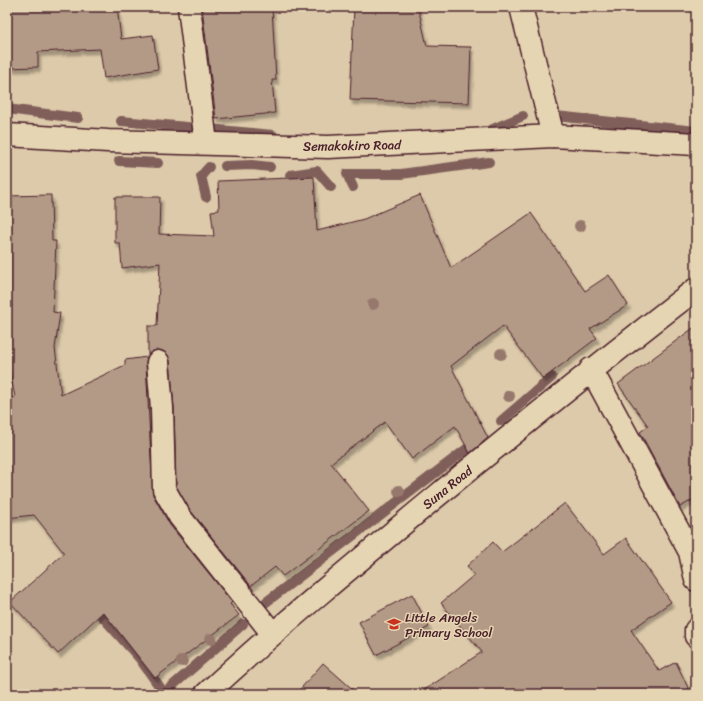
<svg xmlns="http://www.w3.org/2000/svg" width="703" height="701" font-family="Sriracha,sans-serif">
<style>
.lines{fill:none;stroke-linecap:round;stroke-linejoin:round}
.stream{stroke:#805e5a;stroke-width:10}
.building{fill:#b39a86;stroke:#4a1f2b;filter:url(#shadow)}
.minor-casing{stroke:#4a1f2b;stroke-width:25}
.minor{stroke:#e6d5b2;stroke-width:22}
.tree{fill:#96786d}
.labels{text-anchor:middle;stroke-width:3;stroke-linejoin:round;paint-order:stroke}
.street-label{font-size:13px;fill:#4a1f2b;stroke:#e6d5b2}
.poi-label{font-size:13px;fill:#4a1f2b;stroke:#e6d5b2;text-anchor:start}
</style>
<defs>
<filter id="shadow"><feDropShadow dx="2.5" dy="4.5" stdDeviation="1" flood-color="#0004"/></filter>
</defs>
<rect width="100%" height="100%" fill="#ddcaaa"/>
<filter id="ink" filterUnits="userSpaceOnUse"><feTurbulence type="fractalNoise" baseFrequency=".025" numOctaves="2"/><feDisplacementMap in="SourceGraphic" scale="8" xChannelSelector="R" yChannelSelector="G"/><feConvolveMatrix kernelMatrix="1 2 1 2 8 2 1 2 1" color-interpolation-filters="sRGB"/></filter>
<g filter="url(#ink)">
<g class="lines">
<g class="stream">
<path d="M554,107L556,116L696,131"/>
<path d="M7,109L78,118"/>
<path d="M121,121L273,135"/>
<path d="M482,131H488L523,116"/>
<path d="M119,161L158,163"/>
<path d="M225,166L252,165L270,167"/>
<path d="M290,175L317,171L331,187"/>
<path d="M353,187L347,174H401L489,162"/>
<path d="M206,197L201,176L209,167"/>
<path d="M501,421L552,377"/>
<path d="M91,604L140,659L164,693"/>
<path d="M261,606L477,441"/>
<path d="M163,694L243,624"/>
</g>
</g>
<g class="building">
<path d="M7,7H117L121,39L153,35L158,69L104,78L100,49L38,52V67L7,68Z"/>
<path d="M272,7L276,80H272L275,113L216,119L202,8Z"/>
<path d="M354,7H418L427,46L471,47L469,103L350,100Z"/>
<path d="M314,177L317,231L364,219L420,195L451,268L531,213L585,291L609,275L628,305L590,329L597,338L543,379L503,326L451,366L488,438L470,453L455,426L412,459L385,422L331,463L369,511L283,576L275,567L251,586L190,510L176,486L174,408L170,361L168,355L163,351L157,350L148,355V326H157L160,263L122,268L120,243H115V197H160L159,234L214,236L211,211L219,210L218,181Z"/>
<path d="M51,195L52,241H56L53,312L60,313L55,348L61,395L125,365V360L147,357L146,363L153,495L170,525L232,602L230,604L239,615L155,678L103,612L58,654L10,602L64,553L34,515L7,518V399L15,397L7,358V196Z"/>
<path d="M696,326V498L680,507L640,432L648,426L618,384Z"/>
<path d="M565,503L604,554L626,538L671,602L631,630L659,671L676,662L691,694H418L482,652L441,603L474,575L467,566L493,542L502,552Z"/>
<path d="M412,594L429,627L376,655L359,622Z"/>
<path d="M323,663L358,694H296Z"/>
</g>
<g class="lines">
<defs>
<g id="minor">
<path d="M189,7L206,143"/>
<path d="M521,7L553,136"/>
<path d="M7,135L108,141L328,147L553,136L696,144"/>
<path d="M158,362L162,408L164,489L180,517L272,633"/>
<path d="M591,369L690,552L696,580"/>
<path d="M696,630V636"/>
<path d="M206,694C283,623 363,557 444,490C527,422 611,354 696,289"/>
</g>
</defs>
<use href="#minor" class="minor-casing"/>
<use href="#minor" class="minor"/>
</g>
<g class="tree">
<circle cx="580" cy="226" r="6"/>
<circle cx="373" cy="304" r="6"/>
<circle cx="501" cy="354" r="6"/>
<circle cx="509" cy="396" r="6"/>
<circle cx="399" cy="491" r="6"/>
<circle cx="211" cy="639" r="6"/>
<circle cx="182" cy="661" r="6"/>
</g>
</g>
<defs>
<symbol id="school-bare" viewBox="-9 -9 18 18"><path d="M0-5L7-2L0 1L-7-2ZM-4 1L0 2.5L4 1V4Q0 6-4 4Z" fill="#c8321e" stroke="#e6d5b2" stroke-width="2.5" paint-order="stroke"/></symbol>
</defs>
<g fill-rule="evenodd">
<use href="#school-bare" x="384" y="614" width="20" height="20"/>
</g>
<g class="labels">
<g class="street-label">
<text transform="translate(352 145) rotate(-1)" y="5">Semakokiro Road</text>
<text transform="translate(447 487) rotate(-39)" y="5">Suna Road</text>
</g>
<g class="poi-label">
<text x="405" y="622">Little Angels<tspan x="405" dy="15">Primary School</tspan></text>
</g>
</g>
<rect width="703" height="701" fill="none" stroke="#e6d5b2" stroke-width="24"/>
<rect x="12" y="12" width="679" height="677" fill="none" stroke="#4a1f2b" stroke-width="1.5" filter="url(#ink)"/>
</svg>
